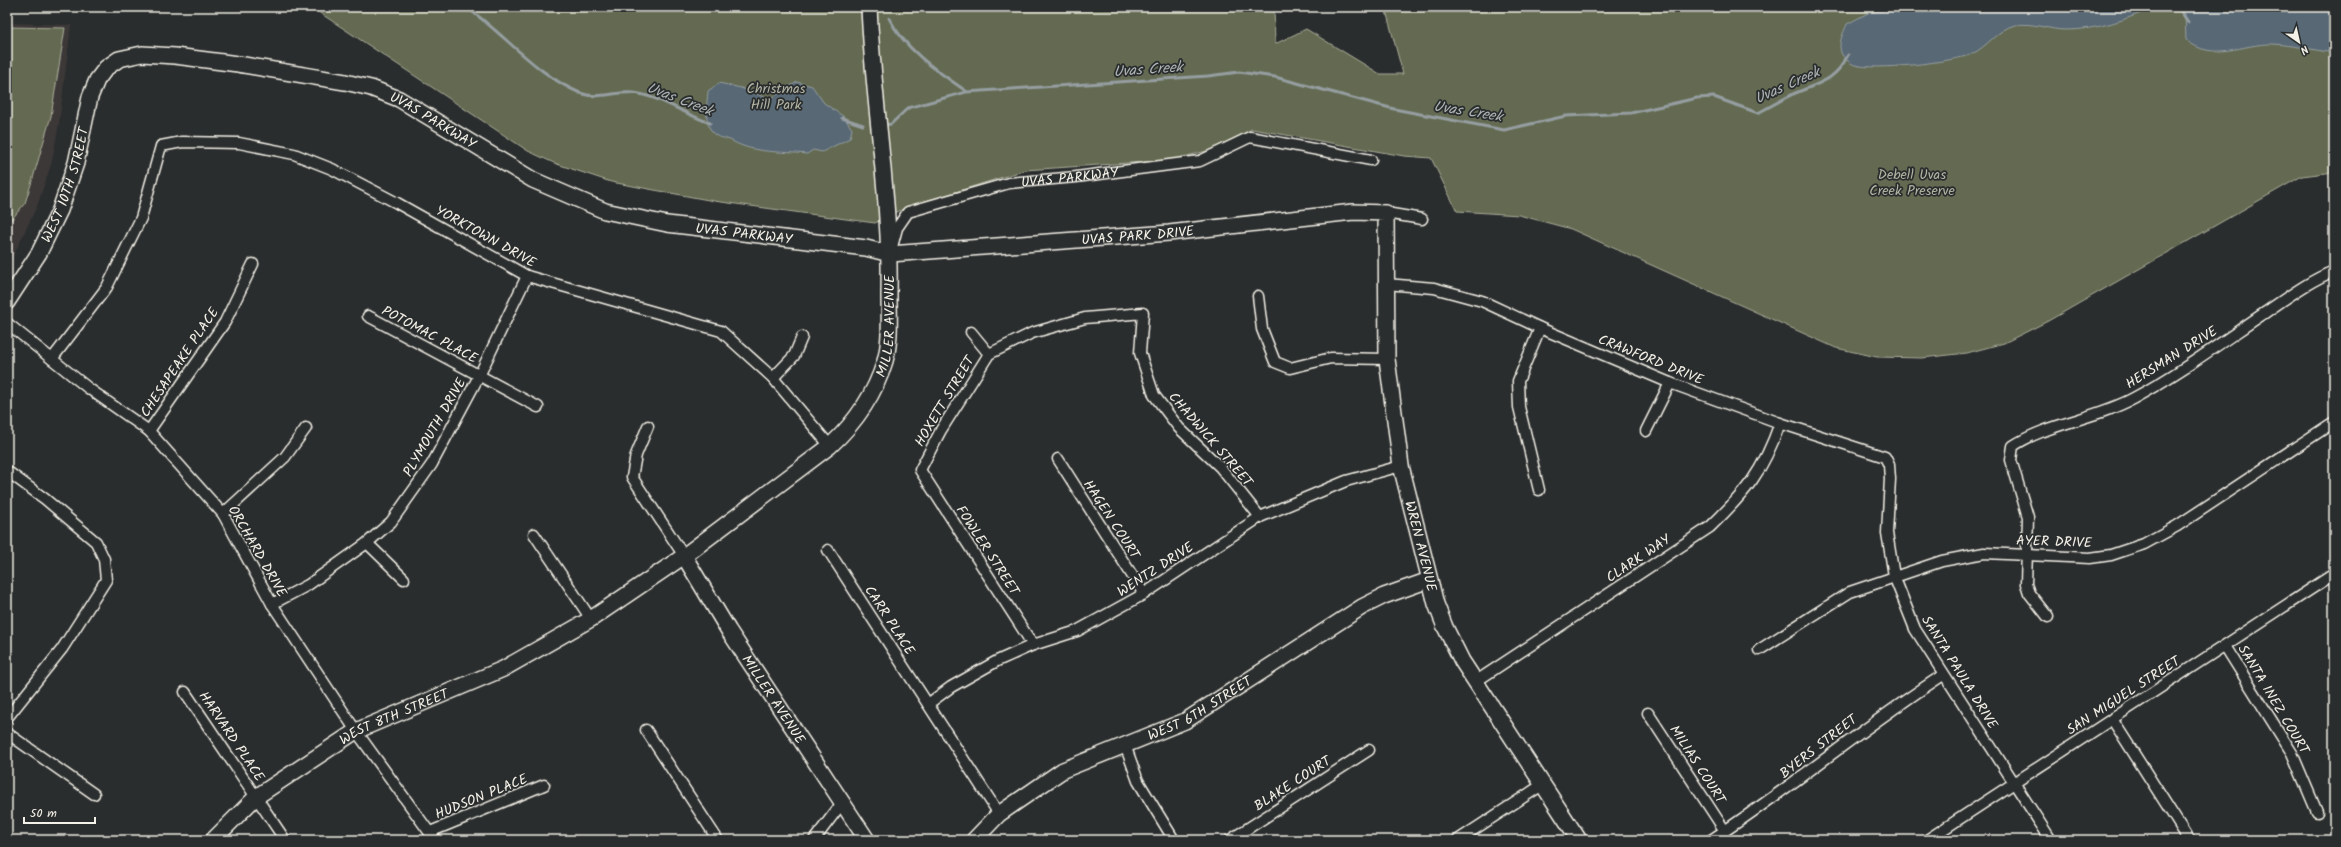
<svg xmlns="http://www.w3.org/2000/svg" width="2341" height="847" font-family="Kalam,sans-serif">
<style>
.built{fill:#3d3939}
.green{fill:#646b51;stroke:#acae9c}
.water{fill:#586774;stroke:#969ea2}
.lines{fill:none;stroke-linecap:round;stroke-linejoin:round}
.stream{stroke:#969ea2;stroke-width:3}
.street-casing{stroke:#f4f1e8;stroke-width:13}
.secondary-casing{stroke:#f4f1e8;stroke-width:18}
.street{stroke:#2a2d2e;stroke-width:10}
.secondary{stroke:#2a2d2e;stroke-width:15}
.labels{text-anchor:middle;stroke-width:3.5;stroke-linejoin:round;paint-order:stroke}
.park-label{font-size:14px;fill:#b3b5a4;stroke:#2a2d2e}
.street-label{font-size:14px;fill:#f4f1e8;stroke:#2a2d2e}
.water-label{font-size:15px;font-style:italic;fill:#aeb3b4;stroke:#2a2d2e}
</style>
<rect width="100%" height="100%" fill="#2a2d2e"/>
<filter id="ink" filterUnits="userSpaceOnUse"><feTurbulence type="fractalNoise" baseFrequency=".025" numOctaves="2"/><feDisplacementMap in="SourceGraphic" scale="8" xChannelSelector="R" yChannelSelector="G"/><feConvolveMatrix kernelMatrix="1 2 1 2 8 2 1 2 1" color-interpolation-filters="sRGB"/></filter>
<g filter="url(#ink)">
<path class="built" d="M7,23L71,25L59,123L52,161L37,206L7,269Z"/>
<g class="green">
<path d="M311,7H1274L1275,44L1306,29L1380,74H1403L1385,7H2334V172L2302,176L2048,321L2004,343L1967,353L1922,358L1877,357L1836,348L1571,229L1519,215L1457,211L1431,158L1404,156L1252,129L1214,149L1172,160L1025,170L905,208L875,223L714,201L611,182L554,163L528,151Z"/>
<path d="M7,27L65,28L51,116L33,178L25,203L7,225Z"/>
</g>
<g class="water">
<path d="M1904,7H2154C2127,20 2096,30 2066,30C2049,30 2033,22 2015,25C1998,29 1987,47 1972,54C1953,62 1874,71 1855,65C1851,64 1845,59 1843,56C1836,46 1843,34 1847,24L1868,13Z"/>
<path d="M2180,7H2334V53C2314,50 2293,45 2273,44C2242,43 2214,63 2186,40L2185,14Z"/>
<path d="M797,82L812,86L824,103L844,117L852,129L850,138L822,152L813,150L807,154C781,151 755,154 732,141C727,138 719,138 715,135C703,125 707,104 708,91L719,83L741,88L770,99Z"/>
</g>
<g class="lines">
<g class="stream">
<path d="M466,7C505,34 535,74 580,93C598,100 615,91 634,93C661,97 684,114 710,123"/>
<path d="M2178,7L2188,22"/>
<path d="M889,18C905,50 937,71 966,91"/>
<path d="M842,118L863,125"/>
<path d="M885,125L891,124L908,108L966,92L1208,76L1239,72L1275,77L1394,109L1504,130L1566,116L1631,113L1697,98L1714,97L1758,113C1769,107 1780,101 1791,95C1817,83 1834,83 1848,55"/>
</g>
<defs>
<g id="street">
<path d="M1386,213L1422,219"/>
<path id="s1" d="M892,247L897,228L908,212L1009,183L1076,177L1200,161L1250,137L1371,160"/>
<path d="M1386,284L1434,288L1482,301L1540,328L1670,383L1780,423L1885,457L1889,465L1890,479L1887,533L1894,576L1915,629L2051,840"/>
<path d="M1258,296L1262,329L1275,362L1290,368L1331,358L1387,359"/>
<path d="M368,316L538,407"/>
<path d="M7,323L88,388L149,431L223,514L272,604L356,731L435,840"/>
<path d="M971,332L989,354"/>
<path d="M52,359L107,287L141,218L161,146L182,142L239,143L294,154L332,169L397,203L527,276L721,331L773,378L830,446"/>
<path d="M773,378L794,356L802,337"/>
<path d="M648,426L636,455L632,477L684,556"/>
<path d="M149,431L225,322L253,264"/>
<path d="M1646,431L1670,383"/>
<path d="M1058,459L1144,594"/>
<path d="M7,471L45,499L96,542L104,559L106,580L62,649L7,718"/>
<path d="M1539,490L1519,407L1518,381L1540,328"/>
<path d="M223,514L285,457L306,428"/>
<path d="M534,534L591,619"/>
<path d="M367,543L404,579"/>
<path d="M828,550L999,814"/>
<path d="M272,604L308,585L367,543L391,522L432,464L479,376L527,276"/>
<path d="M2048,617L2029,593L2026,584L2028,517L2011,460L2013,446C2048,423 2096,419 2134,398C2180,373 2223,341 2266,312C2288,297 2309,281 2334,271"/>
<path d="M1033,645L920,470L941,430L989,354L1032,333L1085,318L1143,313L1140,353L1154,395L1179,428L1220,467L1260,517"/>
<path d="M2225,646L2292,753L2317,812"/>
<path d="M1759,650L1850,592L1942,561L1984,553L2090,558L2111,555L2144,544L2177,526L2334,422"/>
<path d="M1475,682L1710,527C1746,492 1763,472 1780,423"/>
<path d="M185,692L285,840"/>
<path d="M928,704L951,687L997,661L1033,645L1077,631L1144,594L1260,517L1346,481L1401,466"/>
<path d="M1648,713L1725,831"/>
<path d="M2112,719L2189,840"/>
<path d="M646,730L718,840"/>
<path d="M7,733L94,794"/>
<path d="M1125,745L1138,781L1174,840"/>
<path d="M430,832L544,785"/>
<path d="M814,840L842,803"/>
<path d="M1230,840L1369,750"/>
<path d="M1458,840L1542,785"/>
<path d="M1711,840C1791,788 1863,727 1943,675"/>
<path d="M1927,840L2334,574"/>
</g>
<g id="secondary">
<path id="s2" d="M7,302L39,253L60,210L76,163L90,97L97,80L106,68L119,59L142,54L175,56L238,64L345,82L371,88L399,99L533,180L605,211L667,224L866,248L890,254L1169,233L1353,212L1386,213L1387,359L1401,466L1436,604L1445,627L1462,661L1579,840"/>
<path id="s3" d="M684,556L729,631L867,840"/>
<path id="s4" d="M213,840L256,797L356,731L503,669L591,619L684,556L830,446C855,423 875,394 885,361C891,340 889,315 889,294C891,198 873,103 869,7"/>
<path id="s5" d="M974,840L999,814L1063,770L1185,721L1362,607L1384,596L1429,580"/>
</g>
</defs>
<use href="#street" class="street-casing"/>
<use href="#secondary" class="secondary-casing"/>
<use href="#street" class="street"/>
<use href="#secondary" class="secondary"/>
</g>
</g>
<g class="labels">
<g class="park-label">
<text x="776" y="93">Christmas<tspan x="776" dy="16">Hill Park</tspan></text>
<text x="1912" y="179">Debell Uvas<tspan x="1912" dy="16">Creek Preserve</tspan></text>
</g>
<g class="street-label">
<text dy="5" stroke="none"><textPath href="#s2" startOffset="598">UVAS PARKWAY</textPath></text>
<text dy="5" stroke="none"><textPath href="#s1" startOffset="205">UVAS PARKWAY</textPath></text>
<text dy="5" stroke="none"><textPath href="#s2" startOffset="132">WEST 10TH STREET</textPath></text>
<text dy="5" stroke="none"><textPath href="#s2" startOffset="934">UVAS PARKWAY</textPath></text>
<text dy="5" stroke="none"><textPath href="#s2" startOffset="1330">UVAS PARK DRIVE</textPath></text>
<text transform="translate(486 236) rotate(29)" y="5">YORKTOWN DRIVE</text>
<text dy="5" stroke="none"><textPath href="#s4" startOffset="874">MILLER AVENUE</textPath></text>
<text transform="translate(430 334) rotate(28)" y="5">POTOMAC PLACE</text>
<text transform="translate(2171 357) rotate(-32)" y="5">HERSMAN DRIVE</text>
<text transform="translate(1651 359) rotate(22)" y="5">CRAWFORD DRIVE</text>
<text transform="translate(179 362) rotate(-56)" y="5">CHESAPEAKE PLACE</text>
<text transform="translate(944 401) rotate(-59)" y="5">HOXETT STREET</text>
<text transform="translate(434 427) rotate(-60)" y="5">PLYMOUTH DRIVE</text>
<text transform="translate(1211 439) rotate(49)" y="5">CHADWICK STREET</text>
<text transform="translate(1112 519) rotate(57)" y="5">HAGEN COURT</text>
<text transform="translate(2054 541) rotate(2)" y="5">AYER DRIVE</text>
<text dy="5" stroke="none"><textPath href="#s2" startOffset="1916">WREN AVENUE</textPath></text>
<text transform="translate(988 550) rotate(57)" y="5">FOWLER STREET</text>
<text transform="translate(258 551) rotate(60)" y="5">ORCHARD DRIVE</text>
<text transform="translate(1638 558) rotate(-34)" y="5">CLARK WAY</text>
<text transform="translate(1155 569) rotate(-33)" y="5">WENTZ DRIVE</text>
<text transform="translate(890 620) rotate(57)" y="5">CARR PLACE</text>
<text transform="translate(1960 672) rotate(58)" y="5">SANTA PAULA DRIVE</text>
<text transform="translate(2123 695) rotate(-33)" y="5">SAN MIGUEL STREET</text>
<text dy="5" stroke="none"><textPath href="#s3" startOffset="169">MILLER AVENUE</textPath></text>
<text transform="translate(2274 699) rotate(59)" y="5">SANTA INEZ COURT</text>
<text dy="5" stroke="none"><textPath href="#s5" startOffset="264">WEST 6TH STREET</textPath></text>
<text dy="5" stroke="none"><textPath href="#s4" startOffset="221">WEST 8TH STREET</textPath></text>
<text transform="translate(232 736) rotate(56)" y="5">HARVARD PLACE</text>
<text transform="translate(1818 746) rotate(-38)" y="5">BYERS STREET</text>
<text transform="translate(1698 764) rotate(57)" y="5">MILIAS COURT</text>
<text transform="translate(1292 783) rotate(-33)" y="5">BLAKE COURT</text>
<text transform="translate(481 796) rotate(-22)" y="5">HUDSON PLACE</text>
</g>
<g class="water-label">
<text transform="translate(1148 69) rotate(-4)" y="5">Uvas Creek</text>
<text transform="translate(1787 85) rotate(-24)" y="5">Uvas Creek</text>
<text transform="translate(680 99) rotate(21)" y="5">Uvas Creek</text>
<text transform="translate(1468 111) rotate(9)" y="5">Uvas Creek</text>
</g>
</g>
<rect width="2341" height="847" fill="none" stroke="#2a2d2e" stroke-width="24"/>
<rect x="12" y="12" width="2317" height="823" fill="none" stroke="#f4f1e8" stroke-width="1.5" filter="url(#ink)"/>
<g transform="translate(2299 42) rotate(146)" stroke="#2a2d2e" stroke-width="3" paint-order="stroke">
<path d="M0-3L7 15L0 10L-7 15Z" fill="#f4f1e8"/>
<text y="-6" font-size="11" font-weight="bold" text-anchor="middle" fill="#f4f1e8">N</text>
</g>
<path d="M24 817v6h71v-6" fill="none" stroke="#f4f1e8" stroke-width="2"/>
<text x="30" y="817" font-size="12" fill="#f4f1e8" stroke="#2a2d2e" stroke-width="3" paint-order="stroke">50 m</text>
</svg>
